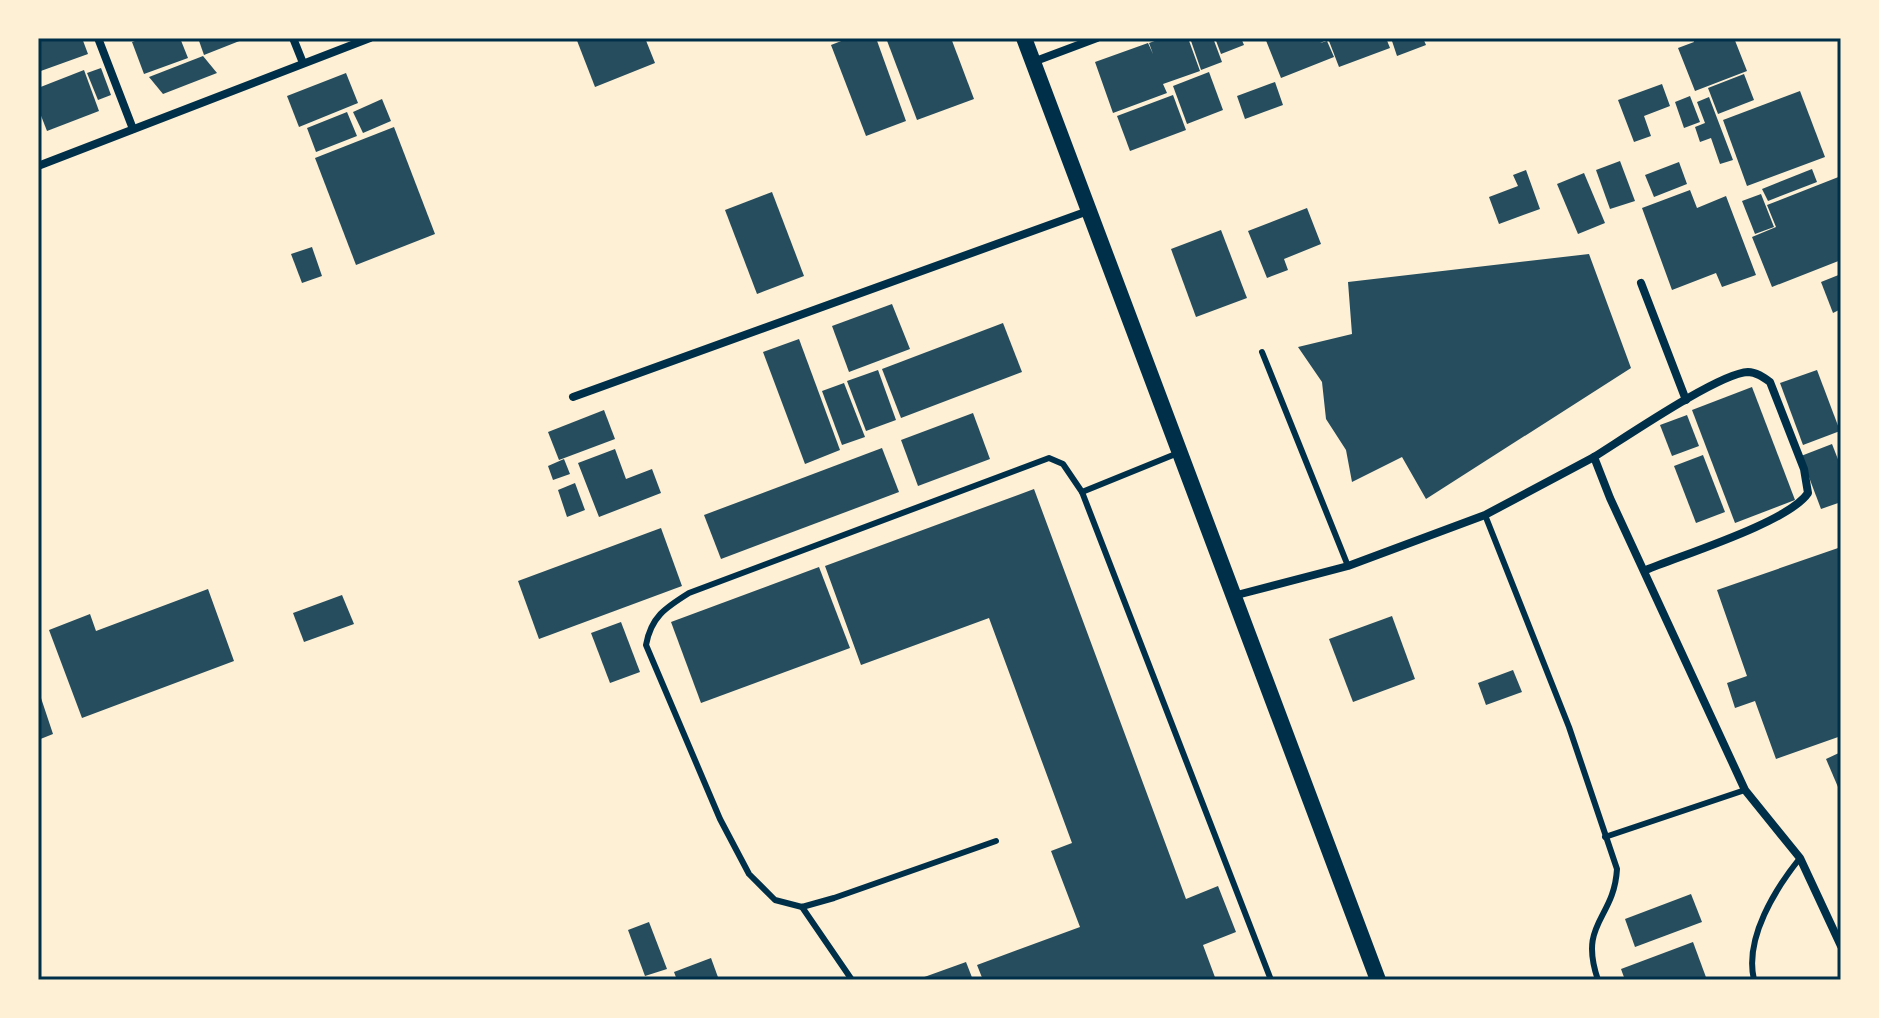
<svg xmlns="http://www.w3.org/2000/svg" width="1879" height="1018" font-family="'Open Sans',sans-serif">
<style>
.building{fill:#264d5e}
.lines{fill:none;stroke-linecap:round;stroke-linejoin:round}
.service{stroke:#003049;stroke-width:6}
.minor{stroke:#003049;stroke-width:8}
.secondary{stroke:#003049;stroke-width:16}
.neatline{fill:none;stroke:#003049;stroke-width:3}
</style>
<rect width="100%" height="100%" fill="#fdf0d5"/>
<g class="building">
<path d="M38,38H82L88,54L38,72Z"/>
<path d="M143,38H180L188,58L144,74L132,42Z"/>
<path d="M198,38H247L204,55Z"/>
<path d="M576,38H645L655,63L595,87Z"/>
<path d="M849,38H876L906,121L866,136L831,45Z"/>
<path d="M886,38H951L974,99L917,120Z"/>
<path d="M1163,38H1188L1200,71L1163,84L1167,93L1113,113L1095,62L1148,43L1153,54L1149,43Z"/>
<path d="M1190,38H1213L1222,62L1201,70Z"/>
<path d="M1215,38H1241L1244,45L1221,54Z"/>
<path d="M1265,38H1331L1320,43L1327,41L1334,57L1281,78Z"/>
<path d="M1337,38H1386L1390,48L1339,67L1329,41Z"/>
<path d="M1391,38H1423L1426,45L1397,56Z"/>
<path d="M1693,38H1734L1747,71L1695,91L1678,48L1694,42Z"/>
<path d="M203,56L217,73L163,94L149,77Z"/>
<path d="M101,68L111,95L98,100L87,73Z"/>
<path d="M84,70L99,111L47,131L38,108V88Z"/>
<path d="M1209,72L1223,110L1187,124L1173,86Z"/>
<path d="M346,73L358,103L299,127L287,96Z"/>
<path d="M1744,74L1754,100L1718,114L1708,88Z"/>
<path d="M1275,82L1283,105L1245,119L1237,96Z"/>
<path d="M1662,84L1670,106L1644,116L1651,136L1634,142L1618,100Z"/>
<path d="M1800,91L1825,157L1747,186L1723,120Z"/>
<path d="M1173,95L1186,130L1130,151L1117,116Z"/>
<path d="M1690,96L1700,122L1684,128L1675,102Z"/>
<path d="M1709,97L1733,160L1720,164L1711,138L1700,142L1695,127L1705,123L1697,102Z"/>
<path d="M382,99L391,121L363,133L353,112Z"/>
<path d="M347,112L357,136L316,152L307,128Z"/>
<path d="M394,127L435,234L356,265L315,158Z"/>
<path d="M1620,161L1635,201L1610,209L1596,170Z"/>
<path d="M1679,162L1687,184L1654,197L1645,175Z"/>
<path d="M1812,169L1817,182L1768,201L1762,189Z"/>
<path d="M1526,170L1540,209L1499,224L1489,197L1518,186L1513,175Z"/>
<path d="M1584,173L1605,223L1578,234L1557,184Z"/>
<path d="M1841,176V260L1772,287L1752,237L1776,227L1767,205Z"/>
<path d="M1690,190L1697,208L1726,196L1756,275L1722,287L1716,273L1672,290L1642,208Z"/>
<path d="M772,192L804,276L757,294L725,210Z"/>
<path d="M1761,194L1774,227L1755,234L1742,201Z"/>
<path d="M1307,208L1321,244L1284,259L1288,270L1267,278L1248,231Z"/>
<path d="M1221,230L1247,298L1196,317L1171,249Z"/>
<path d="M312,247L322,276L302,283L291,254Z"/>
<path d="M1589,254L1631,368L1426,499L1402,457L1352,482L1346,450L1326,419L1322,382L1298,347L1352,334L1348,282Z"/>
<path d="M1841,274V309L1833,313L1821,282Z"/>
<path d="M892,304L910,349L849,372L832,326Z"/>
<path d="M1003,323L1022,372L901,418L882,369Z"/>
<path d="M799,339L840,450L805,464L763,352Z"/>
<path d="M878,370L896,420L866,431L847,381Z"/>
<path d="M1817,370L1840,431L1803,445L1780,383Z"/>
<path d="M844,383L865,437L842,445L822,391Z"/>
<path d="M1752,387L1795,500L1735,523L1692,410Z"/>
<path d="M604,410L615,439L559,460L548,432Z"/>
<path d="M973,413L990,459L918,486L901,440Z"/>
<path d="M1687,415L1699,446L1672,456L1660,425Z"/>
<path d="M1832,444L1841,467V502L1821,509L1801,456Z"/>
<path d="M882,448L899,492L721,559L704,515Z"/>
<path d="M615,449L626,479L652,469L661,493L599,517L578,463Z"/>
<path d="M1703,455L1725,512L1696,523L1674,466Z"/>
<path d="M564,459L570,474L553,480L548,466Z"/>
<path d="M575,483L585,510L567,517L558,490Z"/>
<path d="M1034,489L1186,899L1218,886L1236,932L1203,945L1216,980H983L977,965L1080,927L1051,851L1072,843L989,618L861,665L825,566Z"/>
<path d="M661,528L682,586L539,639L518,581Z"/>
<path d="M1841,547V736L1776,759L1755,701L1735,708L1727,683L1747,676L1717,590Z"/>
<path d="M819,567L850,648L701,703L671,622Z"/>
<path d="M208,589L234,661L82,718L49,630L90,614L96,631Z"/>
<path d="M342,595L354,624L304,642L293,613Z"/>
<path d="M1392,616L1415,679L1353,702L1329,639Z"/>
<path d="M621,622L640,672L610,683L591,633Z"/>
<path d="M1513,670L1522,692L1486,705L1478,683Z"/>
<path d="M38,689L53,734L38,740Z"/>
<path d="M1841,752V794L1826,759Z"/>
<path d="M1691,894L1702,922L1635,947L1625,919Z"/>
<path d="M649,922L667,969L645,976L628,930Z"/>
<path d="M1693,942L1707,980H1625L1621,969Z"/>
<path d="M711,958L719,980H677L674,972Z"/>
<path d="M966,962L973,980H916Z"/>
</g>
<g class="lines">
<g class="service">
<path d="M1262,352L1348,566"/>
<path d="M1082,492L1178,453"/>
<path d="M1485,515L1569,727L1617,869C1614,920 1578,922 1598,980"/>
<path d="M1605,837L1745,790"/>
<path d="M996,841L834,898L802,907L775,900L749,874L720,819L646,645C651,617 665,608 689,593L1049,458L1063,464L1082,492L1271,980"/>
<path d="M802,907L852,980"/>
<path d="M1754,980C1744,938 1776,888 1800,858"/>
</g>
<g class="minor">
<path d="M98,38L133,129"/>
<path d="M293,38L303,63"/>
<path d="M1033,62L1097,38"/>
<path d="M38,166L370,38"/>
<path d="M1641,283L1686,400"/>
<path d="M573,397L1088,211"/>
<path d="M1646,570C1682,555 1789,522 1808,493L1804,469L1770,382C1763,377 1756,372 1748,372C1719,373 1623,439 1594,457L1610,498L1745,790L1800,858L1841,946"/>
<path d="M1233,596L1348,566L1485,515L1594,457"/>
</g>
<path class="secondary" d="M1024,38L1378,980"/>
</g>
<rect width="1879" height="1018" fill="none" stroke="#fdf0d5" stroke-width="80"/>
<rect x="40" y="40" width="1799" height="938" class="neatline"/>
</svg>
